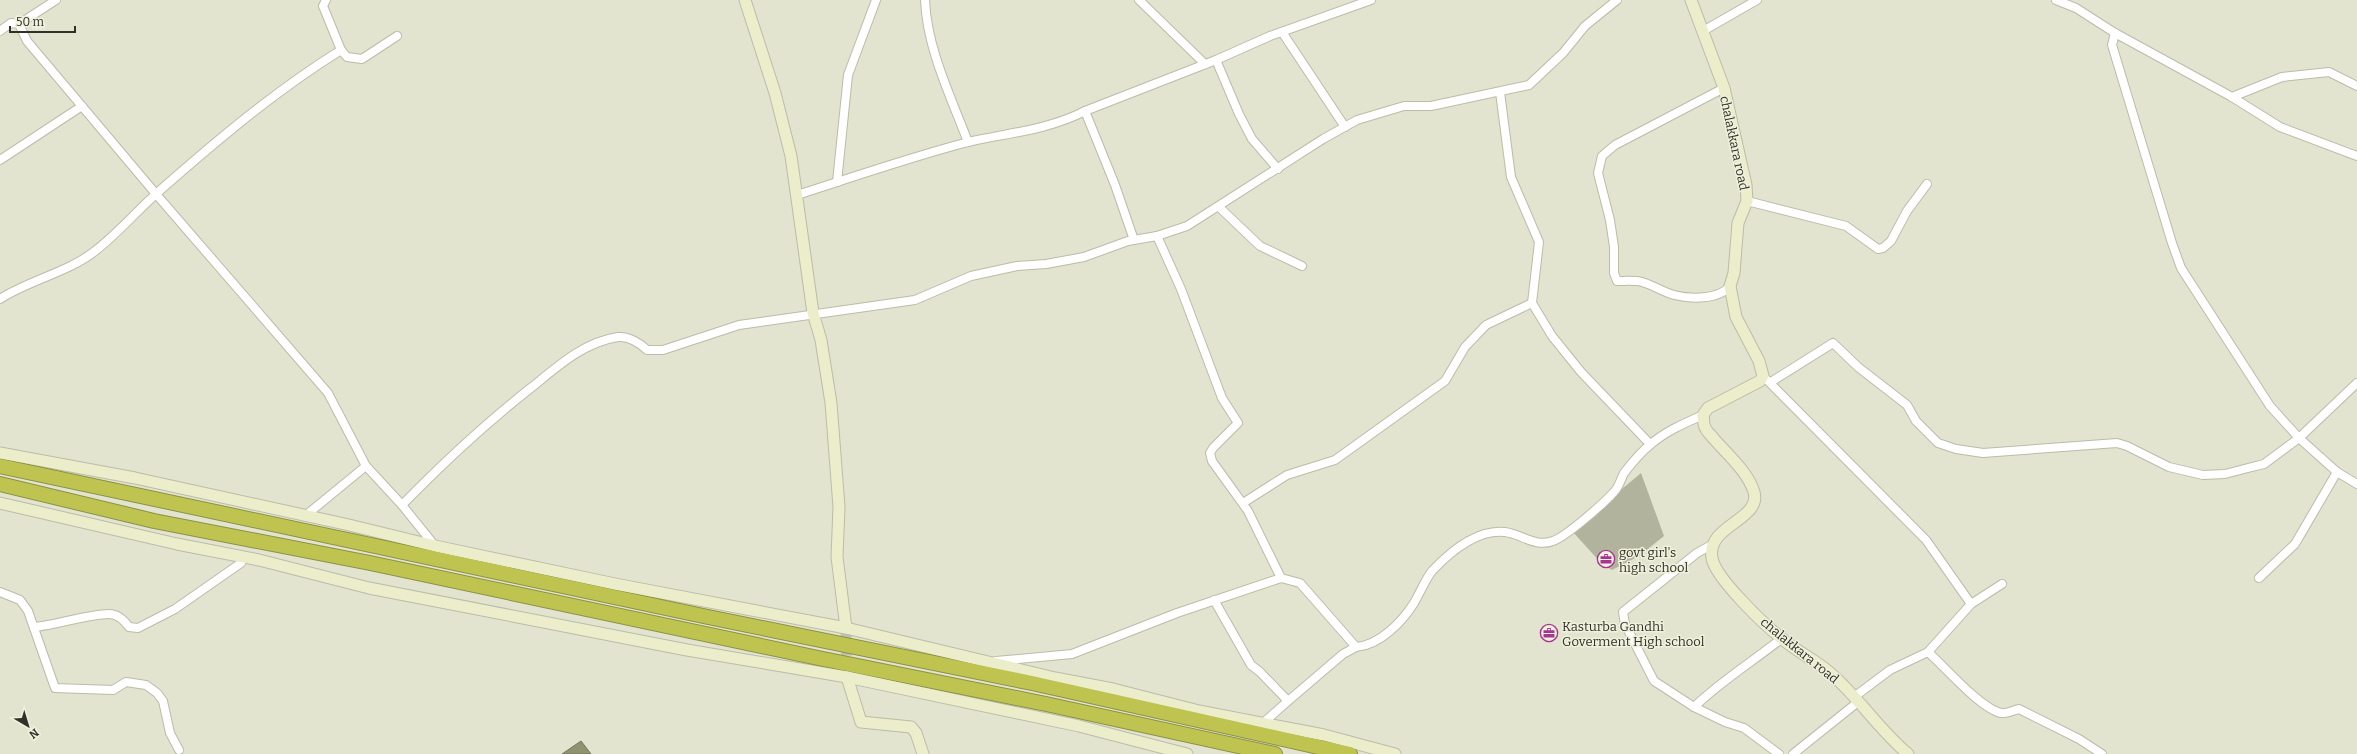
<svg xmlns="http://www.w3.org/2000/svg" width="2357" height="754" font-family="Bitter,serif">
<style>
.green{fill:#b1b39c}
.water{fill:#909370;stroke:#73765b}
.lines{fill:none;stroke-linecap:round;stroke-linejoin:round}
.secondary-tunnel{stroke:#bec0ae;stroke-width:11;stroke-dasharray:11 5.5;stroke-linecap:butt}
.street-casing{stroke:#bbbca9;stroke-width:10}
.secondary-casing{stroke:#bbbca9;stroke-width:13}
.highway-casing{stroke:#8d9143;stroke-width:16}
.street{stroke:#fff;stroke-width:8}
.secondary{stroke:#ecedcb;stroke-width:11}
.highway{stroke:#bfc451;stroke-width:14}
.labels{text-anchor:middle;stroke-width:3;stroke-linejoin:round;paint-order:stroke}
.street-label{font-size:13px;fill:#303129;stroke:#eff1dc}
.poi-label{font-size:13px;fill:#303129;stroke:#eff1dc;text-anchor:start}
</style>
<rect width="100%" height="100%" fill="#e2e4cf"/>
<path class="green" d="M1641,473L1664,536L1639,556L1612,570L1602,564L1572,531Z"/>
<path class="water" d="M581,741L591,754H562Z"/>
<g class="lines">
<path class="secondary-tunnel" d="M846,628L847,677"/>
<defs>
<g id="street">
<path d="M326,0L323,6L341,50"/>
<path d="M925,0C927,49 951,97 968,142"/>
<path d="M1139,0L1205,64"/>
<path d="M2056,0L2076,8L2115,33L2232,97L2280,127L2357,156"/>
<path d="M19,24L27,41L156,194L328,393L366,466L402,505L435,546"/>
<path d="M0,31L11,23L19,24L56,0"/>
<path d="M1703,31L1757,0"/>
<path d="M1282,32L1345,127"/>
<path d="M2115,33L2112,45L2172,243L2181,268L2270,406L2299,438L2337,472L2357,484"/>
<path d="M1216,60L1239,114L1252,139L1278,169"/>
<path d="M1724,88L1615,145L1602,156L1598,173L1610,220L1614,247V273L1617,281C1625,281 1635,280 1642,282C1653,285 1663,292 1674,295C1690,299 1719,300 1730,286"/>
<path d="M1500,92L1511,177L1539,242L1532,303L1552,336L1581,372L1650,444"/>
<path d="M2232,97L2282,77L2329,72L2357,86"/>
<path d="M1085,111L1115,185L1134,240"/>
<path d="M0,160L82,106"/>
<path d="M837,182L848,75L876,0"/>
<path d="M797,195C853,177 911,157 968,142C1008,133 1048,130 1085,111L1216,60L1270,36L1371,0"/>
<path d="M1747,201L1846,226L1878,249L1883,248L1891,241L1907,211L1927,184"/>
<path d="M1219,207L1260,246L1302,266"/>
<path d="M1157,236L1181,289L1222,398L1238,423L1213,448L1210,453L1212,461L1248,511L1281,578"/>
<path d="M0,299C29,280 67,273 95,251C117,234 136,212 157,193C215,142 275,91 341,50L347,57L362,59L397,36"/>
<path d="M1767,380L1926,540L1971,604"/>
<path d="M1771,382L1833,343L1858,367L1907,405L1916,421L1938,443L1956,449L1983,453L2117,443L2127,446L2169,467L2203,475L2225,474L2248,468L2264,464L2299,438L2357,383"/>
<path d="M1243,503L1287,475L1335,460L1445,381L1465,347L1486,325L1532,303"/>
<path d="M402,505C443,463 486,423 532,387C558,366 584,342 618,337C628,336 640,343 647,350H663L739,325L915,300L971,276L1017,266L1046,264L1084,257L1128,241L1157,236L1187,226L1323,139L1357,120L1404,106H1431L1529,85L1563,53L1585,26L1617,0"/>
<path d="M305,516L366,466"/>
<path d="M1715,543L1697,553L1623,612L1625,624L1654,681L1694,707L1725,722L1744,728L1779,754"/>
<path d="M2259,578L2295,544L2337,472"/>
<path d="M0,592L20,600L28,611L55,688L113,690L126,682L146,685L157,693L163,701L170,733L179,750"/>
<path d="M1214,600L1251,665L1260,672L1288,701L1343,654L1356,647"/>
<path d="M34,627C57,625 88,614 109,614C118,614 124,620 129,627L138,628L175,609L241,563"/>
<path d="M1928,652L1971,604L2002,584"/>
<path d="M996,661L1072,654L1177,613L1281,578L1300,583L1356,647C1380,645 1402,622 1414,603C1420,593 1425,580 1432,571C1451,551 1480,526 1510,533C1525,537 1537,547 1553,541C1567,536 1604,503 1614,492C1619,487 1621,479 1624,473C1631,464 1642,451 1651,444C1666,431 1685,423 1703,415"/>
<path d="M1854,697L1890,670L1928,652C1944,666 1981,709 2001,713C2006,714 2014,710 2019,709L2079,739L2102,754"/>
<path d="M1694,707C1721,681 1752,662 1781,639"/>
<path d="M1263,723L1288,701"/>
<path d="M1793,754L1858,702"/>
</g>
<g id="secondary">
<path d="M745,0L775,93L791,156L813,313L821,340L831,403L839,507L837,557L846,628"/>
<path d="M1691,0L1724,88L1746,185L1747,201L1738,223L1734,273L1730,286L1736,317L1759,361L1763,376L1760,381L1708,408L1703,415C1704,418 1703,424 1705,427C1706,431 1711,435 1714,439C1727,454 1748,472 1754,492C1762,520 1706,525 1712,558C1715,578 1765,625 1781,638C1795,650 1813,659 1828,671C1858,696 1878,729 1908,754"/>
<path d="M0,453L135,478L349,525L435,546L615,584L846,628L1055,678L1113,689L1199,711L1324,735L1395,754"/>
<path d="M0,503L177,544L259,560L369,588L687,650L847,677L1079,726L1187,754"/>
<path d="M847,677L861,722L911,727L916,733L923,754"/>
</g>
<g id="highway">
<path d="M0,466L708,617L1032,683L1350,754"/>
<path d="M0,484L154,521L370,563L823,659L1046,704L1275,754"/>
</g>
</defs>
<use href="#street" class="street-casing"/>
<use href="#secondary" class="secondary-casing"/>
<use href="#highway" class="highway-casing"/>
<use href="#street" class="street"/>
<use href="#secondary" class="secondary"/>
<use href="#highway" class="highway"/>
</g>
<defs>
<symbol id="office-ring" viewBox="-11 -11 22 22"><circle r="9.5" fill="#eff1dc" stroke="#a73693" stroke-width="1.5"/><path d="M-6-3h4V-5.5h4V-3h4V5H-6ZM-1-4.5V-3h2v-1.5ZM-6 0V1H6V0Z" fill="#a73693"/></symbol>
</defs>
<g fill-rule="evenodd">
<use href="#office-ring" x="1596" y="549" width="20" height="20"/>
<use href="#office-ring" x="1539" y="623" width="20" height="20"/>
</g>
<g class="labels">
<g class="street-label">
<text transform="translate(1735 143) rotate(78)" y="5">chalakkara road</text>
<text transform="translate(1800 650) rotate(39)" y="5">chalakkara road</text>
</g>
<g class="poi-label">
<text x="1619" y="557">govt girl's<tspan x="1619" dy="15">high school</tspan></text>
<text x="1562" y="631">Kasturba Gandhi<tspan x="1562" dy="15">Goverment High school</tspan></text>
</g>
</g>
<g transform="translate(28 726) rotate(142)" stroke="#eff1dc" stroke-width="3" paint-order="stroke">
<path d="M0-3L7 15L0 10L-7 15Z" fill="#303129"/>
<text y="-6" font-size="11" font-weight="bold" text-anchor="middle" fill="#303129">N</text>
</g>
<path d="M10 26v6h65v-6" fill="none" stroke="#303129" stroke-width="2"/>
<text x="16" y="26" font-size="12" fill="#303129" stroke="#eff1dc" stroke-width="3" paint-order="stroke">50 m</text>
</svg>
